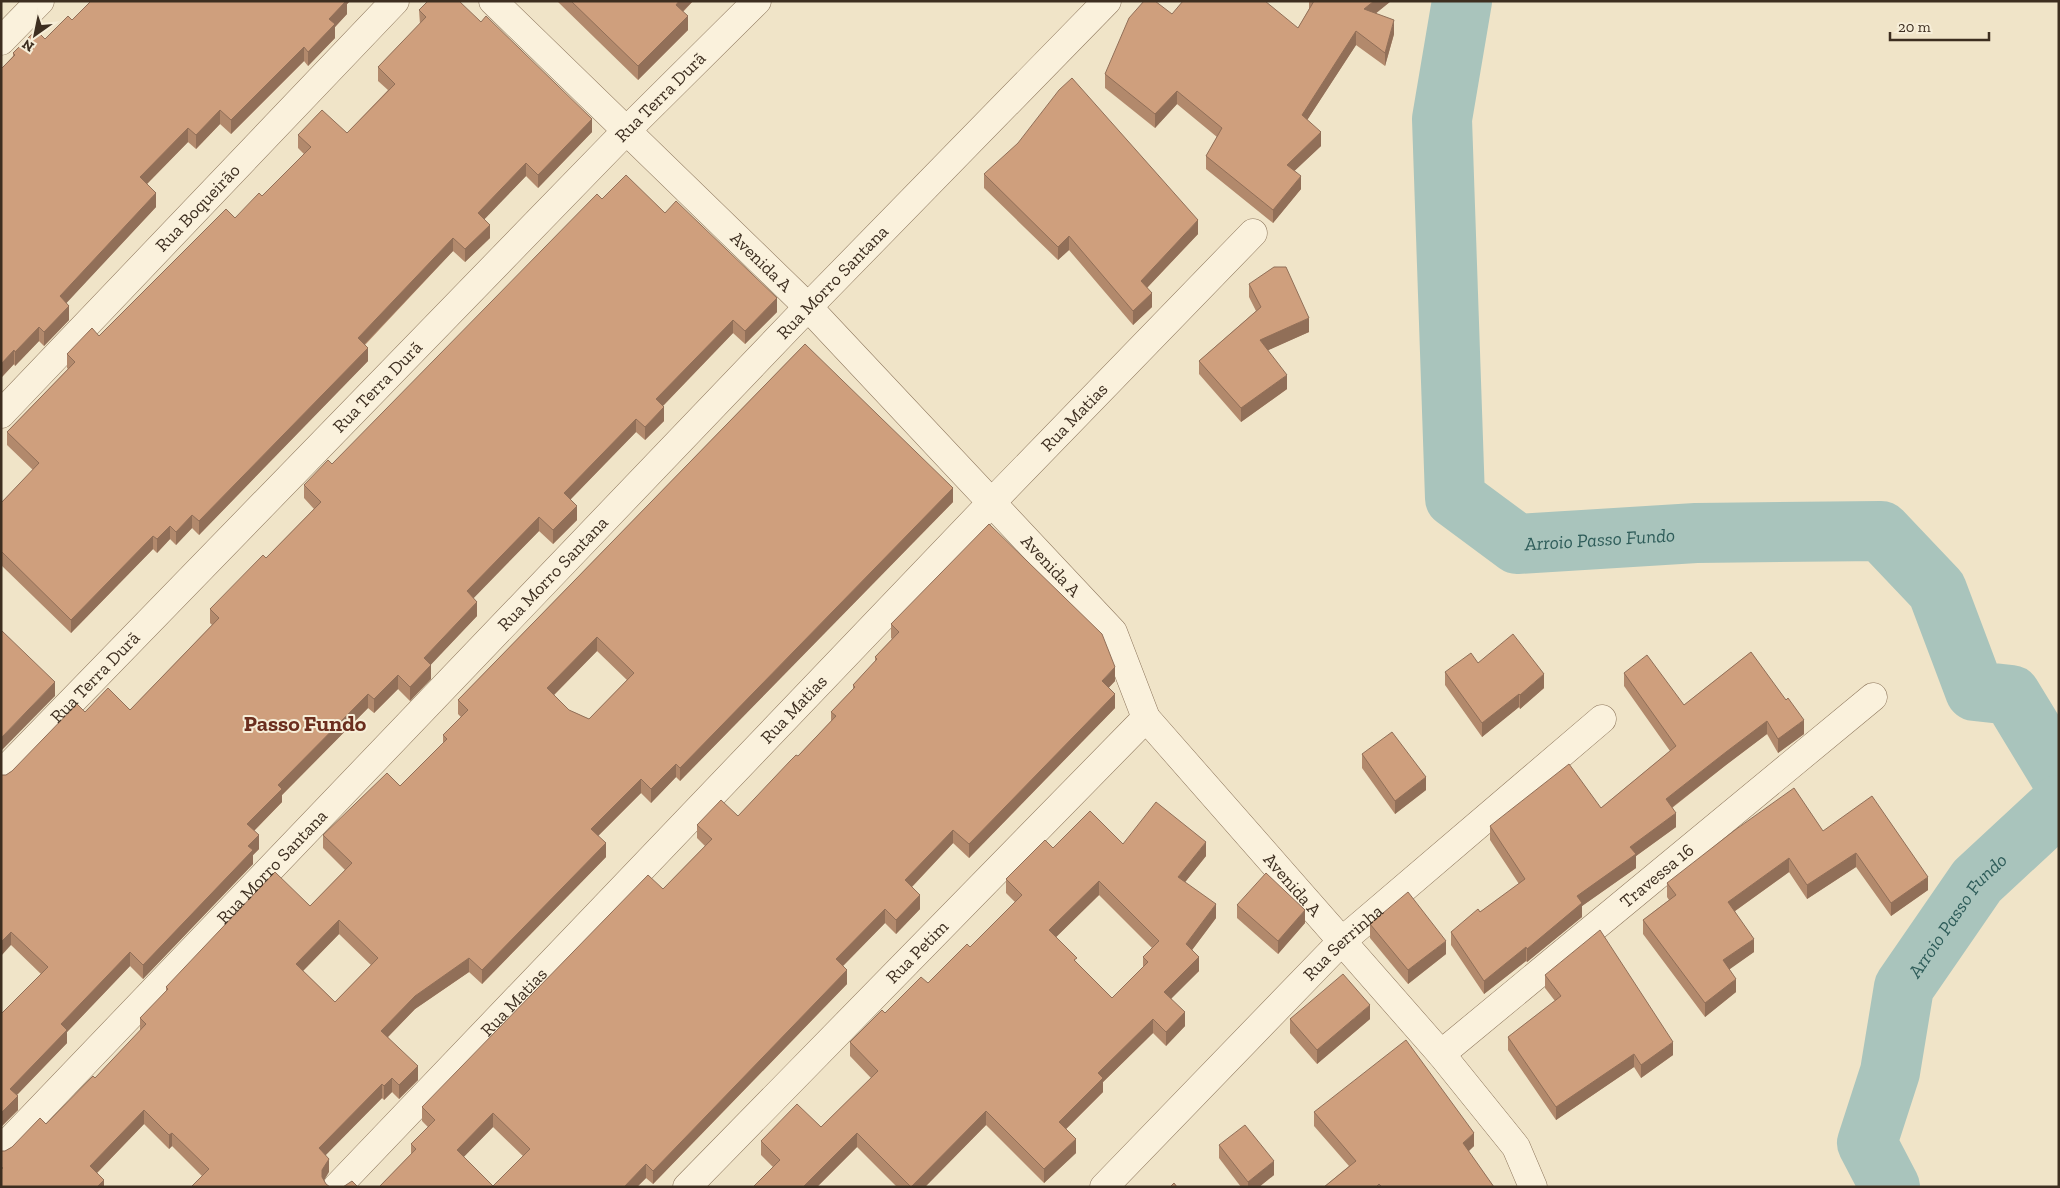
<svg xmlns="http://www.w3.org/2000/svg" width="2060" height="1188" font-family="'Zilla Slab',serif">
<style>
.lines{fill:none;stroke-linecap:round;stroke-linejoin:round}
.river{stroke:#a9c4bc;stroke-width:60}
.minor-casing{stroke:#8d765c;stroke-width:29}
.minor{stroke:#faf1dc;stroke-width:28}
.wall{fill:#b2896c;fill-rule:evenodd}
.shaded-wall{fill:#916f58}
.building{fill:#cf9f7d;stroke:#916f58;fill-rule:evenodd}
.labels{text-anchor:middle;stroke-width:4;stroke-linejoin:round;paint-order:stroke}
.street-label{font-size:18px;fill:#3d2e20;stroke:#f7eed8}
.water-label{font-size:19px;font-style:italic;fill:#2f5d5a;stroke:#f7eed8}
.district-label{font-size:22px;font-weight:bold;fill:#6b2e1e;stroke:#f7eed8}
</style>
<rect width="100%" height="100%" fill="#f0e4c8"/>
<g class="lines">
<g class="river">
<path id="s1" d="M1462,1L1442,119L1455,498L1517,544L1696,533L1881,531L1937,590L1975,691L2011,695L2059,774"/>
<path id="s2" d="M1890,1187L1867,1143L1890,1072L1904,987L1977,881L2059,805"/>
</g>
<defs>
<g id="minor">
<path id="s3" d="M493,1L808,307L1113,632L1146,718L1441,1054L1516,1147L1533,1187"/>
<path d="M1,41L40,1"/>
<path id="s4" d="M1,414L395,1"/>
<path id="s5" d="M1,774L626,131L757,1"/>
<path id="s6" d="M1441,1054L1873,697"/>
<path id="s7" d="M1,1150L808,307L1107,1"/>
<path id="s8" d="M337,1187L992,502L1253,233"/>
<path id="s9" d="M687,1187L1146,718"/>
<path id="s10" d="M1104,1187L1342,941L1602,719"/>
</g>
</defs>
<use href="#minor" class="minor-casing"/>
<use href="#minor" class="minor"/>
</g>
<g class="wall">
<path d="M91,1H350L347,4V14L335,27V38L308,66L304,61L231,134L220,124L196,149L188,142L147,184L156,207L66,303L69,320L44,346L39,341L15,366L14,364L1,378V69L13,56V53L45,39L72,20Z"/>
<path d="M557,1H693L683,12L688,30L638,80Z"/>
<path d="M1309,1H1391L1376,13L1394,34L1385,66L1356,45L1307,120L1321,146L1294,171L1301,189L1273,223L1206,169V156L1217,137L1177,104L1155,128L1105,88V74L1172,14L1298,28L1309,9Z"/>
<path d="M419,10L592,132L538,188L526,176L484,219L490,238L465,262L453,251L365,345L368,361L199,535L192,528L176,545L170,539L157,553L153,549L71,633L1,565V503L33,470L7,445V432L68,369L67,368V354L99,336L262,196L304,154L298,148V135L347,133L388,90L378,81V67L420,24Z"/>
<path d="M984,174L1198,234L1147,288L1152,307L1133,325L1069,250L1058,260L984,188Z"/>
<path d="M602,199L665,213L777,312L745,344L733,333L663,406L664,421L645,440L636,432L570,500L577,520L553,544L539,531L473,598L477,616L430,665L431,679L410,701L398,689L374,713L368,708L282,795V802L254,831L259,849L253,855V864L143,979L130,966L67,1032V1043L17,1095L18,1110L1,1127L41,974L11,945L6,775L12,771L85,712L130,710L212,625L210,623V609L266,558L314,509L304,498V485L332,464Z"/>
<path d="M1249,284L1309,332L1268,350L1287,389L1241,422L1199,374V361L1256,311L1249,297Z"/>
<path d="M805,344L953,502L680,781L676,777L651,803L641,793L598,836L606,857L482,984L469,972L415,1009L388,1037L418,1080L399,1099L392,1092L384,1100L382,1098L325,1155L329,1172L202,1176L172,1146L169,1149L144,1124L97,1173L104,1187H1V1151H5L12,1147L46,1124L95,1078L140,1031V1018L166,992V987L310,906L345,870L323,848V835L400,786L443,743V735L461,717L458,714V700ZM597,651L627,680L589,719L569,710L554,695ZM339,934L371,965L335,1002L303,971Z"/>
<path d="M891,624L1115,681L1108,688L1115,708L969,858L953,843L912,887L920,909L896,934L885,923L843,966L847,984L653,1184L646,1178L637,1187H379L411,1154V1144L428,1127L422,1121V1107L663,889L705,846L697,838V825L738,816L798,756L831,721V712L853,689V685L875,662V657L892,639L891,638ZM493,1127L523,1156L493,1186L463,1157Z"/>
<path d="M1751,652L1804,734L1778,753L1767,734L1726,765L1672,808L1676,827L1636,856V868L1582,906V917L1527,962L1526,961L1484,994L1451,945V932L1480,912L1519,884L1490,840V826L1601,808L1670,751L1624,686V673L1684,705Z"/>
<path d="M1478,663L1544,688L1520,709L1519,707L1482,737L1445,685V672Z"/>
<path d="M1362,754L1426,790L1395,814L1362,768Z"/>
<path d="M1823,831L1928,890L1891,916L1856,867L1807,899L1789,872L1735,911L1754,952L1729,969L1736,992L1705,1017L1643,934V920L1669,900L1667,897V883Z"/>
<path d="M1123,844L1206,856L1185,882L1216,918L1192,950L1199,971L1171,998L1185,1026L1166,1046L1153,1033L1103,1082V1092L1066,1129L1076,1153L1044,1183L986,1125L925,1187H897L857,1147L817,1187L773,1167L761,1155V1141L821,1127L871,1078L850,1056V1042L885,1013L928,983L970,947L1015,902L1006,893V879L1053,848ZM1099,895L1152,948L1143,957V967L1112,998L1077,963L1056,937Z"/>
<path d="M1237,905L1305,923L1278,954L1237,918Z"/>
<path d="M1370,924L1446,954L1408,984L1370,938Z"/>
<path d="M1545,975L1673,1055L1641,1078L1634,1067L1556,1120L1508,1050V1037L1555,1001L1545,988Z"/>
<path d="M1290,1019H1370L1317,1064L1290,1033Z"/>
<path d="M1314,1112L1474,1146L1468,1151L1494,1187H1324L1349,1166L1314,1126Z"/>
<path d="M1219,1145L1274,1175L1259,1187H1241L1219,1158Z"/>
</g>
<g class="shaded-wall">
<path d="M342,1H350L347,4V14L335,27V38L308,66V52L329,19Z"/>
<path d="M679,1H693L676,18V5Z"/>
<path d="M1374,1H1391L1364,23V9Z"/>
<path d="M688,16V30L638,80V66Z"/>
<path d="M1394,20V34L1385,66V53Z"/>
<path d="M1356,31V45L1302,128V115Z"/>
<path d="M304,47V61L231,134V120Z"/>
<path d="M1177,91V104L1155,128V114Z"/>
<path d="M220,110V124L196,149V135Z"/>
<path d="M592,119V132L538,188V175Z"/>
<path d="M188,128V142L140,191V177Z"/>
<path d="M1321,132V146L1287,178V165Z"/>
<path d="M526,163V176L478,226V213Z"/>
<path d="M1301,176V189L1273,223V210Z"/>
<path d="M156,193V207L60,310V296Z"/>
<path d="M1198,220V234L1141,294V281Z"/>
<path d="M490,225V238L465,262V249Z"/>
<path d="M1069,236V250L1058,260V247Z"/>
<path d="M453,238V251L358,351V338Z"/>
<path d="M1152,293V307L1133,325V311Z"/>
<path d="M777,298V312L745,344V331Z"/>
<path d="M69,306V320L44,346V332Z"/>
<path d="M1309,318V332L1260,354V340Z"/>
<path d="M733,320V333L656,413V399Z"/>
<path d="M39,327V341L15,366V352Z"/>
<path d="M368,348V361L199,535V521Z"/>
<path d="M14,350V364L1,378V364Z"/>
<path d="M1287,375V389L1241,422V408Z"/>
<path d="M664,407V421L645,440V427Z"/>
<path d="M636,419V432L564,506V493Z"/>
<path d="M953,488V502L680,781V768Z"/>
<path d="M577,506V520L553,544V530Z"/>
<path d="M192,515V528L176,545V532Z"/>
<path d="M539,517V531L467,605V591Z"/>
<path d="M170,526V539L157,553V539Z"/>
<path d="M153,536V549L71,633V620Z"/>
<path d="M477,602V616L424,672V658Z"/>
<path d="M597,637V651L547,702V688Z"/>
<path d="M431,665V679L410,701V687Z"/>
<path d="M1115,667V681L1102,695V681Z"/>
<path d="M1544,674V688L1520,709V695Z"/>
<path d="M398,675V689L374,713V699Z"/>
<path d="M55,682V696L1,751V738Z"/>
<path d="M368,694V708L282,795V802L247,838V824L278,785Z"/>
<path d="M1115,694V708L969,858V844Z"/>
<path d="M1519,694V707L1482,737V723Z"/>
<path d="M1804,720V734L1778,753V739Z"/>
<path d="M1767,721V734L1726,765L1666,812V799L1726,752Z"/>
<path d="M676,764V777L651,803V789Z"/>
<path d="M1426,777V790L1395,814V801Z"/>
<path d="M641,779V793L591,843V829Z"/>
<path d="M1676,813V827L1636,856V868L1582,906V917L1527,962V949L1577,896L1630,847Z"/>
<path d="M953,830V843L905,894V880Z"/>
<path d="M259,835V849L253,855V864L143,979V965L248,846Z"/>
<path d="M1206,842V856L1178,891V877Z"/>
<path d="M606,843V857L482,984V970Z"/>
<path d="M1856,853V867L1807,899V885Z"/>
<path d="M1789,858V872L1728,916V902Z"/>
<path d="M1928,877V890L1891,916V903Z"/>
<path d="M1099,881V895L1049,944V930Z"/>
<path d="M920,895V909L896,934V920Z"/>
<path d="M1216,904V918L1186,958V944Z"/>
<path d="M885,909V923L836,973V959Z"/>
<path d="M1305,910V923L1278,954V941Z"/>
<path d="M339,920V934L296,978V964Z"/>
<path d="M11,932V945L1,956V942Z"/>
<path d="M1754,939V952L1723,974V960Z"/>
<path d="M1446,941V954L1408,984V970Z"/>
<path d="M1526,947V961L1484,994V981Z"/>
<path d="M130,952V966L67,1032V1043L10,1102V1089L61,1024Z"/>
<path d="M1199,957V971L1164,1006V992Z"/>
<path d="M469,958V972L415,1009L381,1044V1031L415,996Z"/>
<path d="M847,970V984L653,1184V1171Z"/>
<path d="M1736,979V992L1705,1017V1003Z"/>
<path d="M1370,1005V1019L1317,1064V1050Z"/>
<path d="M1185,1012V1026L1166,1046V1032Z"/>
<path d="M1153,1019V1033L1103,1082V1092L1059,1136V1122L1098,1073Z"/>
<path d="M1673,1042V1055L1641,1078V1065Z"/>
<path d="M1634,1054V1067L1556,1120V1107Z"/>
<path d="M418,1066V1080L399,1099V1085Z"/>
<path d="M392,1078V1092L384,1100V1086Z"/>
<path d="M382,1084V1098L319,1162V1148Z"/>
<path d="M18,1096V1110L1,1127V1113Z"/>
<path d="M144,1110V1124L90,1180V1166Z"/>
<path d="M986,1111V1125L925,1187H911Z"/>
<path d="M493,1113V1127L457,1164V1150Z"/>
<path d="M172,1133V1146L169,1149V1135Z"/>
<path d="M857,1133V1147L817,1187H803Z"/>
<path d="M1474,1133V1146L1463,1157V1143Z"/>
<path d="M1076,1139V1153L1044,1183V1169Z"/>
<path d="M329,1159V1172L322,1184V1170Z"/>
<path d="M1274,1161V1175L1259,1187H1248V1182Z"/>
<path d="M646,1164V1178L637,1187H624Z"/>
<path d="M104,1180V1187H97Z"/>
</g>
<g class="building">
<path d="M91,1H346L329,19L335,24L308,52L304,47L231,120L220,110L196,135L188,128L140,177L156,193L60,296L69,306L44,332L39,327L15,352L14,350L1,364V69L15,55L13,53L36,30L45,39L68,16L72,20Z"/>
<path d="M428,1H459L481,22L486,16L592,119L538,175L526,163L478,213L490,225L465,249L453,238L358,338L368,348L199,521L192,515L176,532L170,526L157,539L153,536L71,620L1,551V503L39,463L7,432L75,362L67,354L92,328L99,336L226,209L235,218L259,193L262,196L311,147L298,135L322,110L347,133L395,84L378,67L426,17L419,10Z"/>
<path d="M571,1H679L676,5L688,16L638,66Z"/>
<path d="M1144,1H1155L1172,14L1183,1H1265L1298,28L1314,1H1374L1364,9L1394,20L1385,53L1356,31L1302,115L1321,132L1287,165L1301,176L1273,210L1206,156L1222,128L1177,91L1155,114L1105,74L1129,18Z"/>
<path d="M1072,78L1198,220L1141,281L1152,293L1133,311L1069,236L1058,247L984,174L1018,143L1059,90Z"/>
<path d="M626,175L665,213L676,201L777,298L745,331L733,320L656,399L664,407L645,427L636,419L564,493L577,506L553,530L539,517L467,591L477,602L424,658L431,665L410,687L398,675L374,699L368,694L278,785L282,789L247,824L259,835L248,846L253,850L143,965L130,952L61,1024L67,1030L10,1089L18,1096L1,1113V1014L48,967L11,932L1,942V775H6L12,771L77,704L85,712L108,688L130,710L219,618L210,609L263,555L266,558L321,502L304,485L328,460L332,464L597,194L602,199Z"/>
<path d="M1274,267H1286L1309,318L1260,340L1287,375L1241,408L1199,361L1261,307L1249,284Z"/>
<path d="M805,344L953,488L680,768L676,764L651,789L641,779L591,829L606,843L482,970L469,958L415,996L381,1031L418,1066L399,1085L392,1078L384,1086L382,1084L319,1148L329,1159L322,1170V1177L326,1184L330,1187H191L209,1169L172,1133L169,1135L144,1110L90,1166L104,1180L97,1187H1V1169L3,1168L1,1167V1151H5L12,1147L40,1118L46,1124L93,1076L95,1078L146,1024L140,1018L168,989L166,987L275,872L310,906L352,863L323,835L387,773L400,786L447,739L443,735L468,710L458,700ZM597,637L634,673L589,719L569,710L547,688ZM339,920L378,958L335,1002L296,964Z"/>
<path d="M989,524L1102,634L1115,667L1102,681L1115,694L969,844L953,830L905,880L920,895L896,920L885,909L836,959L847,970L653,1171L646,1164L624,1187H379L416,1149L411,1144L435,1120L422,1107L648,875L663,889L712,839L697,825L721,800L738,816L790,761L796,755L798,756L836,716L831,712L855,687L853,685L877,659L875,657L899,632L891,624ZM493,1113L530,1149L493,1186L457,1150Z"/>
<path d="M1,630L55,682L1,738Z"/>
<path d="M1513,634L1544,674L1520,695L1519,694L1482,723L1445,672L1471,653L1478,663Z"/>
<path d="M1751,652L1786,700L1788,698L1804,720L1778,739L1767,721L1726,752L1666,799L1676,813L1630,847L1636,854L1577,896L1582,903L1527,949L1526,947L1484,981L1451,932L1478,909L1480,912L1525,879L1490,826L1569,764L1601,808L1676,746L1624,673L1647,655L1684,705Z"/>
<path d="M1392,732L1426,777L1395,801L1362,754Z"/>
<path d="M1794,788L1823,831L1872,796L1928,877L1891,903L1856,853L1807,885L1789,858L1728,902L1754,939L1723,960L1736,979L1705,1003L1643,920L1676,895L1667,883L1735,830Z"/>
<path d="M1156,802L1206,842L1178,877L1216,904L1186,944L1199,957L1164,992L1185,1012L1166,1032L1153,1019L1098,1073L1103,1078L1059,1122L1076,1139L1044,1169L986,1111L911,1187L857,1133L803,1187H753L780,1160L761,1141L797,1104L821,1127L878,1071L850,1042L882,1010L885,1013L921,977L928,983L967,944L970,947L1022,895L1006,879L1045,840L1053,848L1090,811L1123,844ZM1099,881L1159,941L1143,957L1148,962L1112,998L1074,960L1077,958L1049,930Z"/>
<path d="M1266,873L1305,910L1278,941L1237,905Z"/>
<path d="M1408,892L1446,941L1408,970L1370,924Z"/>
<path d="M1600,930L1673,1042L1641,1065L1634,1054L1556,1107L1508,1037L1561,996L1545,975Z"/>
<path d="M1343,974L1370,1005L1317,1050L1290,1019Z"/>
<path d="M1406,1040L1474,1133L1463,1143L1494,1187H1382L1379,1184L1376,1187H1324L1356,1161L1314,1112Z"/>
<path d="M1245,1125L1274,1161L1248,1182L1219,1145Z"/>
<path d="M352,1181L358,1187H343Z"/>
<path d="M1174,1183L1177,1187H1170Z"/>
</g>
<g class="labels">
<g class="street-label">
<text dy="6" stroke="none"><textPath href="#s5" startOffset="945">Rua Terra Durã</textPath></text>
<text dy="6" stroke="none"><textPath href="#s4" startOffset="285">Rua Boqueirão</textPath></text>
<text dy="6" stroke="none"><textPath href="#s3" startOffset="374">Avenida A</textPath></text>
<text dy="6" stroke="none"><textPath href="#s7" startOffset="1202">Rua Morro Santana</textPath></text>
<text dy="6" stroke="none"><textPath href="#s5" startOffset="540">Rua Terra Durã</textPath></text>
<text dy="6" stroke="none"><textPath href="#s8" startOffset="1066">Rua Matias</textPath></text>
<text dy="6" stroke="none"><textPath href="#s3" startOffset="794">Avenida A</textPath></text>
<text dy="6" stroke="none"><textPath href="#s7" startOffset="798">Rua Morro Santana</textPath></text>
<text dy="6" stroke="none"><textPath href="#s5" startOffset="135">Rua Terra Durã</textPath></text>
<text dy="6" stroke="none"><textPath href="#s8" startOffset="661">Rua Matias</textPath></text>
<text dy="6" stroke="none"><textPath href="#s7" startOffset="392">Rua Morro Santana</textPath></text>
<text dy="6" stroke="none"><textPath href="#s6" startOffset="280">Travessa 16</textPath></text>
<text dy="6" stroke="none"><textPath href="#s3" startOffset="1199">Avenida A</textPath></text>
<text dy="6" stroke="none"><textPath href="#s10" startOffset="342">Rua Serrinha</textPath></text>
<text dy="6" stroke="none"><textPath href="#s9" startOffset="329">Rua Petim</textPath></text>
<text dy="6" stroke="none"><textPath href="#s8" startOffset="256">Rua Matias</textPath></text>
</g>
<g class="water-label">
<text dy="7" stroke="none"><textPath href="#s1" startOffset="659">Arroio Passo Fundo</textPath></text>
<text dy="7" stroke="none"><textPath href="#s2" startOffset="300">Arroio Passo Fundo</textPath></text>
</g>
<g class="district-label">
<text x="305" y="731">Passo Fundo</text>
</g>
</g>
<rect width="2060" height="1188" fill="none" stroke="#3d2e20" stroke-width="5"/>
<g transform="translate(35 35) rotate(213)" stroke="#f7eed8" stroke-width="4" paint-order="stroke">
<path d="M0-4L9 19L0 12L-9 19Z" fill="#3d2e20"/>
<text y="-8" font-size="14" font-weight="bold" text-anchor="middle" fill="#3d2e20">N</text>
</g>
<path d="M1890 32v8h99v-8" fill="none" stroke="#3d2e20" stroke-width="2.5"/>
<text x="1898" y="32" font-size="15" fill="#3d2e20" stroke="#f7eed8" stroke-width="4" paint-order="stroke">20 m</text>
</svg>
